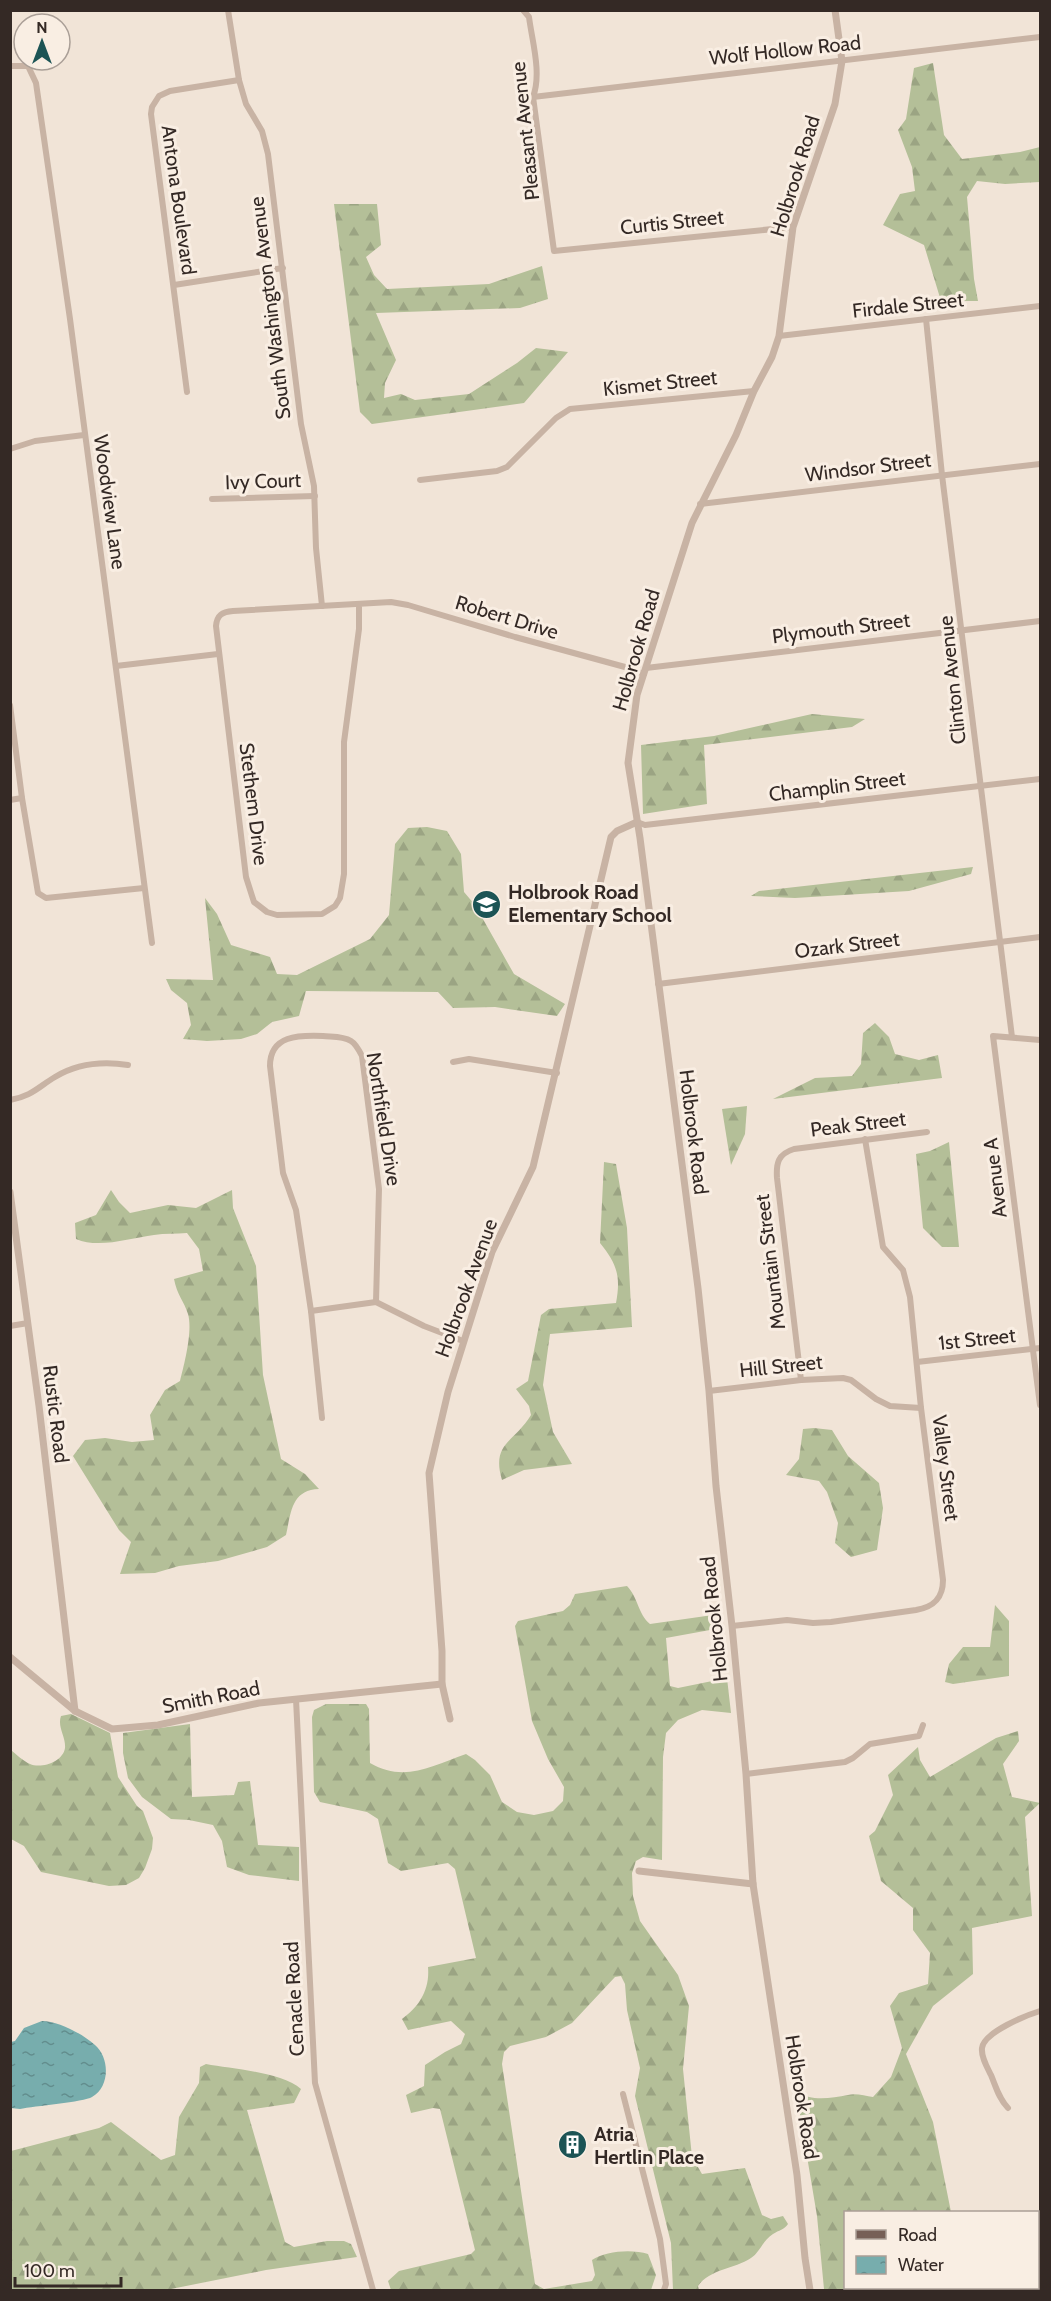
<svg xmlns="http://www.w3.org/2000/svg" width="1051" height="2301" font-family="Cabin,sans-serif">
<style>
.forest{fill:url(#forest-firs)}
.water{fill:url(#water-ripples)}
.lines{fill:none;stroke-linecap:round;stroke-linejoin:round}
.minor{stroke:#c8b3a4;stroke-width:6}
.tertiary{stroke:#c8b3a4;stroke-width:7}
.primary{stroke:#765f56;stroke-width:9}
.labels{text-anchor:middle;stroke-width:6;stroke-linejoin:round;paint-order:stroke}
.street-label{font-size:20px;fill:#342925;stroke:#f9eee3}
.poi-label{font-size:20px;font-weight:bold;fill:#342925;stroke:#f9eee3;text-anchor:start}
</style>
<defs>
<pattern id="forest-firs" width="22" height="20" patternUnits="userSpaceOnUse" patternTransform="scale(1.5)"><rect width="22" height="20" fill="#b4bf98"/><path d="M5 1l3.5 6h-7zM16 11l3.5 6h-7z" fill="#9ba483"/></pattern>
<pattern id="water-ripples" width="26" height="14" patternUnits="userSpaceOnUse" patternTransform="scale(1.5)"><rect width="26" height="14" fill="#77adad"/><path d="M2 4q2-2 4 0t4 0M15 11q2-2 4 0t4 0" fill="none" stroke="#628d8d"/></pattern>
</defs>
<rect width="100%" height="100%" fill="#f1e4d7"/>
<g class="forest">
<path d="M933,63L944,135L962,159L1020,152L1040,147V182L1005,184L977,181L967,197L974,279L978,301H941L924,245L883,225L900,194L915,191L912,167L898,130L906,119L914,68Z"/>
<path d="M334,204H377L381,245L366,257L374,275L387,289L489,284L542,266L548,299L520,308L376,313L396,360L385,383L384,398L401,394L415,400L469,394L517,363L536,348L568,352L524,403L372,424L360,412Z"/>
<path d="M812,714L865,719L852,727L704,745L707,804L643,814L641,745L714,736Z"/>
<path d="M427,827L447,831L461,854L464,892L475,905L514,974L565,1004L557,1016L495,1007L453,1008L438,992L306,991L299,1016L272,1022L257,1034L241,1039L207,1041L183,1039L191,1025L187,1003L171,990L166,979L213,980L205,898L217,914L231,945L270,957L277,974L297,975L370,939L389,915L395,844L408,828Z"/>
<path d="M973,867L971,874L909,891L795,898L751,896L759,891Z"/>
<path d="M875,1023L889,1037L895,1054L919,1060L938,1055L942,1078L773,1099L815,1078L852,1076L861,1064L863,1033Z"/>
<path d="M747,1106L745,1134L731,1165L722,1109Z"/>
<path d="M949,1142L959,1247H942L923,1228L916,1154L930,1151Z"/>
<path d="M604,1162L616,1164L627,1228L632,1327L550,1334L543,1385L553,1432L572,1464L524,1470L502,1480C491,1443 514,1443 531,1415L529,1406L516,1389L528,1381L541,1315L549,1309L616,1303C621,1276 617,1264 600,1243Z"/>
<path d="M111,1190L119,1202L130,1213L168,1205L196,1208L232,1190L233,1208L256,1266L263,1375L281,1459L305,1474L319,1489C291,1490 291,1513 286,1535L267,1547L218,1561L179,1566L155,1573L120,1574L131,1542L119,1530L73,1456L85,1440L105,1438L132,1442L154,1440L150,1415L165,1390L180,1381C184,1365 193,1331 188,1314C184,1301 177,1295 174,1279L203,1271L199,1249L187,1233C176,1234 165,1233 154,1235C130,1238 99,1249 76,1239L75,1223L96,1215Z"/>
<path d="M814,1428L832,1430L848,1456L879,1483L883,1508L877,1550L851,1557L835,1543L838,1523L827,1492L819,1481L786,1475L799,1459L803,1429Z"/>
<path d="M627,1586C638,1597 638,1614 650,1624L720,1614L721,1628L666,1638L670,1686L678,1688L727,1678L731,1713L702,1710L678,1720L666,1733L663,1757L662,1860L643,1857L636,1861L632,1873L633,1896L640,1921L678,1975L689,2006L683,2069L692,2157L702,2174L745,2168L762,2215L771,2219L783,2216L788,2224C784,2230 779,2230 773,2234C763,2240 760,2252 751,2258C734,2269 710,2269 698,2286L699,2290H673L671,2243L635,2096L640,2068L627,2010L625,1984L621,1976L615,1977L572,2023L546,2037L510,2046L504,2052L502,2064L535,2284L544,2289L592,2281L595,2275L592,2260C605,2251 632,2249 648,2254L656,2275L651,2290H391L388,2281L399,2271L471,2254L475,2250L440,2109L433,2108L411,2113L406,2095L424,2086L425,2065L445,2052L461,2044L465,2034L451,2021L408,2030L402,2019C419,2007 430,1990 428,1967L476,1958L455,1869L448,1863L401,1871L388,1863L378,1819L367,1812L320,1802L314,1792L312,1717L314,1710L326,1704H366L369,1709L370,1763C404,1783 432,1766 466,1754L475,1760L490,1775L502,1802L517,1812L534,1815L553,1811L563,1801L564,1787L548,1759L532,1721L515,1626L518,1621L563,1611L570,1605L575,1594Z"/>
<path d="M995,1605L1009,1621V1676L953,1684L945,1682L949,1664L963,1647H990Z"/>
<path d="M71,1714L110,1733L118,1777L137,1806L143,1811L153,1838L152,1849L145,1868L139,1878L126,1885L109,1886L41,1872L24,1846L11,1839V1750C16,1754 23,1761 30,1764C41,1769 63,1762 65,1748C66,1737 57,1727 61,1716Z"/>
<path d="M190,1724L192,1797L234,1795L238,1782L250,1781L258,1845L299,1847V1881L249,1875L227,1867L222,1841L213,1825L189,1820L171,1819L142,1797L128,1778L123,1753V1733Z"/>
<path d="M1018,1731L1019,1741L1003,1764L1012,1797L1040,1803L1025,1817L1032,1916L972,1928L973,1974L933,2006L906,2054L933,2122L951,2212H846V2288H866L863,2290H827L824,2289L817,2216L796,2091C812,2102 830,2098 848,2095C856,2093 865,2096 873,2097L891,2077L902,2048L890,2006L899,1993L928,1984L930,1953L913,1930V1908L881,1881L869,1836L875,1831L893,1795L888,1775L918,1747L920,1760L930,1777L996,1738Z"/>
<path d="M206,2064C232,2069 282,2072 301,2089L294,2103L247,2110L285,2242L294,2247L327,2241H344L351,2244L357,2257L266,2270L166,2290H11V2151L99,2128L111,2122L161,2160L175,2155L179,2117L199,2083L200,2067Z"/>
</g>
<path class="water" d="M42,2021C58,2021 83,2034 95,2045C110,2058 110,2087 92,2097C84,2102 34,2106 20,2109L11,2108V2042L15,2041L24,2028Z"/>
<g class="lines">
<g class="minor">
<path d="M228,10L239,80L246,104L262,131L268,154L301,424L314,486L316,548L322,606"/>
<path d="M523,10L529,17C532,41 542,73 533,97L554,251L793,227"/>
<path d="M10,66H28L36,83L70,319L152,943"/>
<path d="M28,66L34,60"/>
<path d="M533,97L1040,37"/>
<path d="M174,285L283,268"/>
<path d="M926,319L942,475L1012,1037"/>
<path d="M779,336L1040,306"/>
<path d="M187,392L151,114L152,107L159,96L170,91L239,80"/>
<path d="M10,449L35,441L84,435"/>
<path d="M420,480L497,471L507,467L556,418L570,409L754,391"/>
<path d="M212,499L315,496"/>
<path d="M700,504L1040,464"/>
<path d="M359,605V629L344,742V874L340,898L335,906L322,914L277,915L267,912L254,902L246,877L216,626C217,615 222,612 233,611L391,602L408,605L515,637L625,667L644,674"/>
<path d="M116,666L218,654"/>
<path d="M646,668L1040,621"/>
<path d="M10,705L22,798L38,893L46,898L144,888"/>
<path d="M10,800L22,798"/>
<path d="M637,822L645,825L1040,779"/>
<path d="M658,984L1040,937"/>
<path d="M1040,1040L993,1036L1040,1405"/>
<path d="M453,1062L469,1059L557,1073"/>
<path d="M10,1100C32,1096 38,1087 55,1077C78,1063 102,1061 128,1065"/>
<path d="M311,1311L376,1302L424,1326L463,1341"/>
<path d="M10,1326L28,1323"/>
<path d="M917,1362L1040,1348"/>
<path d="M801,1380L777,1178C776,1163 778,1154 794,1149L927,1132"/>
<path d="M709,1391L801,1380L843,1378L851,1380L876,1399L890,1406L921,1408"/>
<path d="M322,1418L311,1311L296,1210L283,1173L270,1066C270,1035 299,1035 323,1036C332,1037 343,1036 351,1041C356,1044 359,1050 362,1056L379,1189L376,1302"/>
<path d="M732,1626L787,1620L813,1623L831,1622L916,1610C933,1607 943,1599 943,1580L921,1408L910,1297L903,1270L883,1247L865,1139"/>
<path d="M296,1699L315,2083L373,2290"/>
<path d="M746,1774L845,1762L853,1758L870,1744L919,1736L923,1725"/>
<path d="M623,2094L660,2239L666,2284L664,2290"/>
<path d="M1008,2108C999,2099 996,2087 991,2075C987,2067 981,2057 982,2048C984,2032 1027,2015 1040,2011"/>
</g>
<g class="tertiary">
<path d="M10,1192L39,1406L75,1711"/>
<path d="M10,1657L75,1711L112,1729L158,1725L259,1703L442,1684"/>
<path d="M450,1719L442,1684V1651L429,1473L448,1392L492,1252L533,1167L611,837L617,831L637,822"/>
<path d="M639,1871L753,1884"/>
<path d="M810,2290L805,2258L797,2175L753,1884L746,1774L732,1626L716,1486L709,1391L698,1288L640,838L628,763L637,695L692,523L736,435L754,391L772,357L779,336L793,227L835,104L842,61L835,10"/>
</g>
<g class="primary">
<path d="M1038,2243L1040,2242"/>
<path d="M921,2290L929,2288"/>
</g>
</g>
<defs>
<symbol id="school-disc" viewBox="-11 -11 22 22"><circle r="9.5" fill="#1c5455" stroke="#f9eee3"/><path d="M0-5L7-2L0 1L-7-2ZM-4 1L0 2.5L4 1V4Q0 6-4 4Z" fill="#fff"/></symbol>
<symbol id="building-disc" viewBox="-11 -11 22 22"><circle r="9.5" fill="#1c5455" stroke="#f9eee3"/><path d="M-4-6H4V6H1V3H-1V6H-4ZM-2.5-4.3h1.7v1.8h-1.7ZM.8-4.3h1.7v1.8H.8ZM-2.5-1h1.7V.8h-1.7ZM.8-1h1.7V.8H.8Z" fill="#fff"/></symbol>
</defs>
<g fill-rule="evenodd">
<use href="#school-disc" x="470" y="888" width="33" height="33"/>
<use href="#building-disc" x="556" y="2128" width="33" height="33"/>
</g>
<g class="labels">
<g class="street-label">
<text transform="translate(785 50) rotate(-6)" y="7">Wolf Hollow Road</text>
<text transform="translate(525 131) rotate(-96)" y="7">Pleasant Avenue</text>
<text transform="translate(795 176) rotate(-73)" y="7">Holbrook Road</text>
<text transform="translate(179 200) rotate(82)" y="7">Antona Boulevard</text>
<text transform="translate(672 222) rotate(-6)" y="7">Curtis Street</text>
<text transform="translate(908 305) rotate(-6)" y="7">Firdale Street</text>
<text transform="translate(270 308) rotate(-97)" y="7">South Washington Avenue</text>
<text transform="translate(660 383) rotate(-6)" y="7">Kismet Street</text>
<text transform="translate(868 467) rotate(-7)" y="7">Windsor Street</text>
<text transform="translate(263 481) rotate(-2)" y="7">Ivy Court</text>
<text transform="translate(110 502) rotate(82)" y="7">Woodview Lane</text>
<text transform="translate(507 617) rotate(17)" y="7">Robert Drive</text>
<text transform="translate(841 628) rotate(-7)" y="7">Plymouth Street</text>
<text transform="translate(636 650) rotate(-74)" y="7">Holbrook Road</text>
<text transform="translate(952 680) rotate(-96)" y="7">Clinton Avenue</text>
<text transform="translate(837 786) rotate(-7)" y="7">Champlin Street</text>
<text transform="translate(254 804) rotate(83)" y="7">Stethem Drive</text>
<text transform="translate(847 945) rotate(-7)" y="7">Ozark Street</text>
<text transform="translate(384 1119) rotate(81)" y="7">Northfield Drive</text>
<text transform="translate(858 1124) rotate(-7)" y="7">Peak Street</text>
<text transform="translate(694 1132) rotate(83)" y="7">Holbrook Road</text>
<text transform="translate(995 1178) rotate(-97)" y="7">Avenue A</text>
<text transform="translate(770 1262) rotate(-97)" y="7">Mountain Street</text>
<text transform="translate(466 1288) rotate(-70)" y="7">Holbrook Avenue</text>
<text transform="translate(977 1339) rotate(-6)" y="7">1st Street</text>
<text transform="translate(781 1366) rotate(-6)" y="7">Hill Street</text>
<text transform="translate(56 1414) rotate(83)" y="7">Rustic Road</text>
<text transform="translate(946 1468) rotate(83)" y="7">Valley Street</text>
<text transform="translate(714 1619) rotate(-96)" y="7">Holbrook Road</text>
<text transform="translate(211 1697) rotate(-11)" y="7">Smith Road</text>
<text transform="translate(294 1999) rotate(-93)" y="7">Cenacle Road</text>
<text transform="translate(802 2097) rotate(81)" y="7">Holbrook Road</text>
</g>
<g class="poi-label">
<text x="508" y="899">Holbrook Road<tspan x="508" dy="23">Elementary School</tspan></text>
<text x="594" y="2141">Atria<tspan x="594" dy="23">Hertlin Place</tspan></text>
</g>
</g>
<rect width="1051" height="2301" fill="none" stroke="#342925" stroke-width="24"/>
<rect x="844" y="2211" width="195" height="78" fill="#f9eee3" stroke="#aa9f97" stroke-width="1.5"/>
<rect x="856" y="2230" width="30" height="9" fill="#765f56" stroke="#aa9f97" stroke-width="1.5"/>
<text x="898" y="2241" font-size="18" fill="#342925">Road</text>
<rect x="856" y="2256" width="30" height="18" fill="url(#water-ripples)" stroke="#aa9f97" stroke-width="1.5"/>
<text x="898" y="2271" font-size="18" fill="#342925">Water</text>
<g transform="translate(42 42)"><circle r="28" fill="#f9eee3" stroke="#aa9f97" stroke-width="1.5"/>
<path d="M0-4.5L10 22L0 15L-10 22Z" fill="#1c5455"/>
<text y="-9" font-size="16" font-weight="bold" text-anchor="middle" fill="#342925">N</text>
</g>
<path d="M15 2277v9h106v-9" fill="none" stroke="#342925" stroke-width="3"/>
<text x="24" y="2277" font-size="18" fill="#342925" stroke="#f9eee3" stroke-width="4.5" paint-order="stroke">100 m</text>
</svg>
